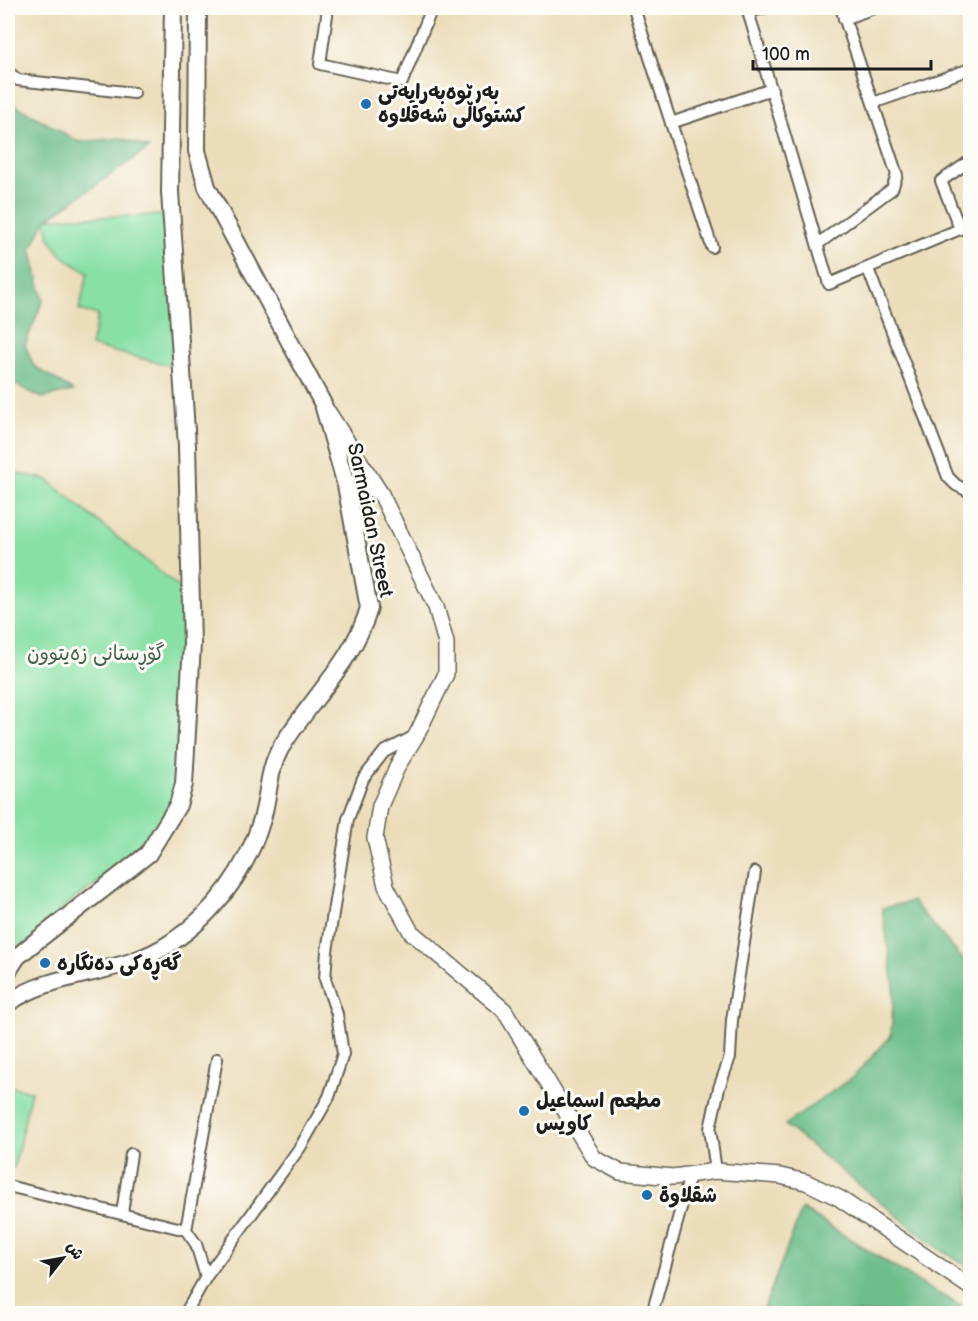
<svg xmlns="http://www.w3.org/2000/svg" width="978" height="1321" font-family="'Balsamiq Sans','Playpen Sans Arabic',sans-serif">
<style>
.green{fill:#88e0a4;stroke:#527e60;stroke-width:1.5}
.forest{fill:#6ebe8a;stroke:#456d53;stroke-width:1.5}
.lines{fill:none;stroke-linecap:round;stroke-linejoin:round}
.street-casing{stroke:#646053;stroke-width:14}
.secondary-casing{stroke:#646053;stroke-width:18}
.primary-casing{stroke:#646053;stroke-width:20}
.street{stroke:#fff;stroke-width:10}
.secondary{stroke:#fff;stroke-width:15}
.primary{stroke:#fff;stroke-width:16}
.poi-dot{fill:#1f6fb2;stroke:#fdfcf7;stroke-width:2}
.labels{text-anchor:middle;stroke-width:6;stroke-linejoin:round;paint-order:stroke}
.poi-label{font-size:20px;font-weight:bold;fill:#1c1c1c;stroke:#fdfcf7;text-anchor:start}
.street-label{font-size:20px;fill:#1c1c1c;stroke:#fdfcf7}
.park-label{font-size:20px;fill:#42614c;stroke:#fdfcf7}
</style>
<rect width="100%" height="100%" fill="#fdfcf7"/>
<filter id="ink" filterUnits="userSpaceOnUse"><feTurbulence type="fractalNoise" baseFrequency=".0167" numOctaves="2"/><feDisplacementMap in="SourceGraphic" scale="12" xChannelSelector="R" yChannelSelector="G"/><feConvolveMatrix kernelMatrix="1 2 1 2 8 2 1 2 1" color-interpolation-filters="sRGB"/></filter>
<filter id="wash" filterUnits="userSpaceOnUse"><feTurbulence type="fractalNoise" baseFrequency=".008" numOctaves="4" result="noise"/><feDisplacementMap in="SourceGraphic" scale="24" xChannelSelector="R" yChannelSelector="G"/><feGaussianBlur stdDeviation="1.35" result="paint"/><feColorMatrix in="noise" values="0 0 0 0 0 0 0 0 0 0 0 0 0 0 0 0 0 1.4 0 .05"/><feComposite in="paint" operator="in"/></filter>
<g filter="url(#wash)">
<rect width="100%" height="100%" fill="#ebddba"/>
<g class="green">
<path d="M171,215L176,367L91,346L98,315L79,310L88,272C64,261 46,245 46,218Z"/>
<path d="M8,472L46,479L182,590L186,698L176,805L148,846L68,904L14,956L8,957Z"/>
<path d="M8,1086L31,1091L14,1168L8,1167Z"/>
</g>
<g class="forest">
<path d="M8,101L79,142L121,138L149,148L46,220L31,248L43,300L25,345L34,366L73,391L42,398L8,381Z"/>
<path d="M912,901L965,962L970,965V1268L936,1247L785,1125L854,1076L891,1036L894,986L882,908Z"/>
<path d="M802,1209L928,1288L970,1311V1313H762Z"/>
</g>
</g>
<g filter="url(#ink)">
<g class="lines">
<defs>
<g id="street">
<path d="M328,8L320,64L402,82L432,8"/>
<path d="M634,8L671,123"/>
<path d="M747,8L829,284L960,229L941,181L970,161"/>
<path d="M749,12L764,8"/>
<path d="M844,19L874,8"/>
<path d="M8,72L18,80L134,93"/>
<path d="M873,103L970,69"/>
<path d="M818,244L892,189L897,175L841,8"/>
<path d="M712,247L671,123L772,89"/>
<path d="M868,269L948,477L956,485L970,492"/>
<path d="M716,1171L710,1129L719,1088L730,1057L732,1020L755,872"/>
<path d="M8,1186L186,1230L196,1244L206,1277"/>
<path d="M122,1213L131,1154"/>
<path d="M186,1230L217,1059"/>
<path d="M185,1314L206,1277L301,1146L329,1097L343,1054L337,1014L325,979L327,951L348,819L363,779L384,752L415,736"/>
<path d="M652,1314L690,1175"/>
</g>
<g id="secondary">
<path d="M328,412L381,494L436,607L446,643V674L417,734L398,765L380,806L375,838L386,886L411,932L504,1010L594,1158L620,1172L673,1177L716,1171L780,1176L806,1182L839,1198L970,1287"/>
<path d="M346,485L366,486L381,494"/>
</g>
<g id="primary">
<path d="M8,971L17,957L30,946L148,854L178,805L184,784L192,644L187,446L170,192L173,8"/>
<path d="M8,1003C57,969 122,977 172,942C214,914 248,868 262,819C269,795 268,771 280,749C308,702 354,661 369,608L346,485L323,404L207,187L197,151L198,8"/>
</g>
</defs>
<use href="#street" class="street-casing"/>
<use href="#secondary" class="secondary-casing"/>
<use href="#primary" class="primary-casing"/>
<use href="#street" class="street"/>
<use href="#secondary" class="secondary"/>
<use href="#primary" class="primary"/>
</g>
</g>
<g class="poi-dot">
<circle cx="366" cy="104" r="6"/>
<circle cx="45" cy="963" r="6"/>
<circle cx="524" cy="1111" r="6"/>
<circle cx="647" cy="1195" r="6"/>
</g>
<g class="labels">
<g class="poi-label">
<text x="378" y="99">بەڕێوەبەرایەتی<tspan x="378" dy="23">کشتوکاڵی شەقلاوە</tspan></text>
<text x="57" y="970">گەڕەکی دەنگارە</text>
<text x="536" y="1107">مطعم اسماعیل<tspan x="536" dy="23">کاویس</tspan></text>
<text x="659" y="1202">شقلاوة</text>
</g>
<g class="street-label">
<text transform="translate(371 520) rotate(78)" y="7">Sarmaidan Street</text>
</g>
<g class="park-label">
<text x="96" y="660">گۆڕستانی زەیتوون</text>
</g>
</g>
<rect width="978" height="1321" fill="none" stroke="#fdfcf7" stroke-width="30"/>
<g transform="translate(63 1258) rotate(59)" stroke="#fdfcf7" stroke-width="4.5" paint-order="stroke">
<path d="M0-4.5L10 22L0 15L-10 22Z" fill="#1c1c1c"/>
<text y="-9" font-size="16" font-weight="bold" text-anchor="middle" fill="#1c1c1c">ش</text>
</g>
<path d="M753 60v9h178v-9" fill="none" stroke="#1c1c1c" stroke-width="3"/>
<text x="762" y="60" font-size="18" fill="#1c1c1c" stroke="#fdfcf7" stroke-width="4.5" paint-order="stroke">100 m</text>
</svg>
